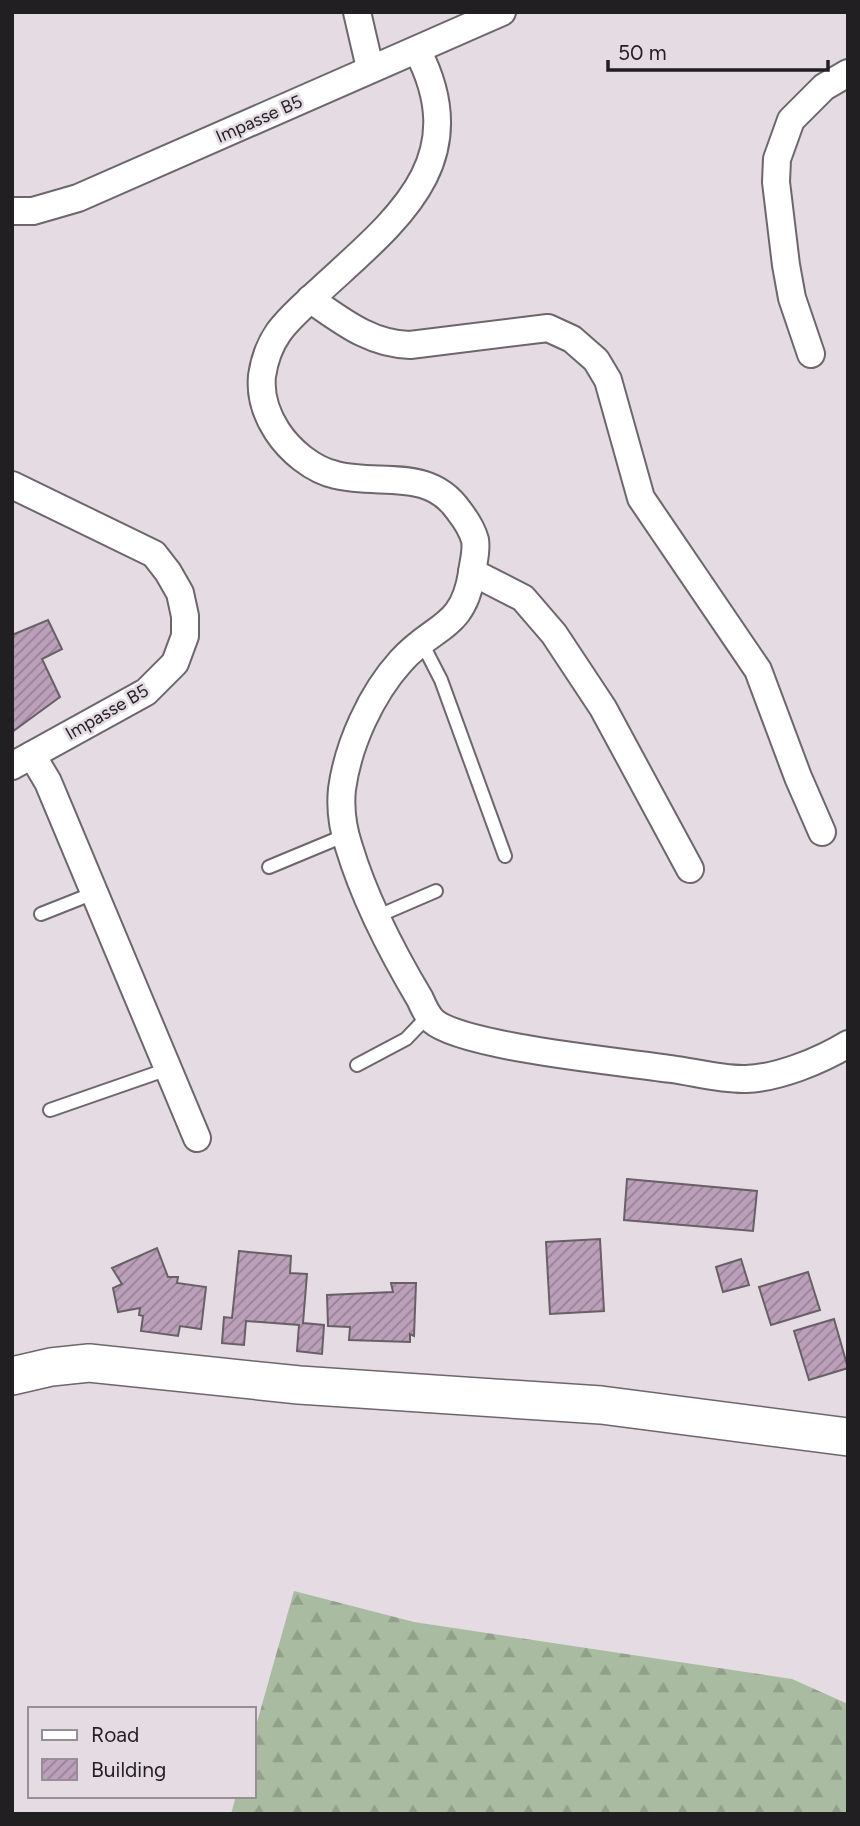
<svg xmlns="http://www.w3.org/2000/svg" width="860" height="1826" font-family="Figtree,sans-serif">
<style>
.forest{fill:url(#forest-firs)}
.building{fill:url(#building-hatch);stroke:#686067;stroke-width:2}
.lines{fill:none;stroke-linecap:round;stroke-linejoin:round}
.lane-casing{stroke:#6e666d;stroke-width:16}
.street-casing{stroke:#6e666d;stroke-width:30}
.secondary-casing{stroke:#6e666d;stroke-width:40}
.lane{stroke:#fff;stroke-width:12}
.street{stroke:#fff;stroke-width:26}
.secondary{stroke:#fff;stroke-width:37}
.labels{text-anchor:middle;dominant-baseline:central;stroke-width:5;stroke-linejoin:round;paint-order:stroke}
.street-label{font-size:18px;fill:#221f22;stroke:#e4dbe3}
</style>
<defs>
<pattern id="forest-firs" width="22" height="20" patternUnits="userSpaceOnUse" patternTransform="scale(1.75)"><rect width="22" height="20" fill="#a9bba0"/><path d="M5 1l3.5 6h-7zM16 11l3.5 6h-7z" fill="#91a08a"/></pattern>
<pattern id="building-hatch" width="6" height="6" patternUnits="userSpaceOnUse" patternTransform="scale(1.75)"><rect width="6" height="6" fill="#bc9fb9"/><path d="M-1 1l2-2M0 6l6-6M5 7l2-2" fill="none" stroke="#988196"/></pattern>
</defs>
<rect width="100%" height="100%" fill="#e4dbe3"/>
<polygon class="forest" points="294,1591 414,1622 792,1679 848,1704 848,1814 231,1814 236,1796 254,1796 254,1733"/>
<g class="building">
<polygon points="48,620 62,649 42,659 60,697 12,732 12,635"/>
<polygon points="627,1179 757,1191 753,1231 624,1220"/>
<polygon points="600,1239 604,1311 550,1314 546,1242"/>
<polygon points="157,1248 168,1277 178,1277 177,1283 206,1287 201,1329 180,1326 178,1336 141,1331 143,1316 139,1315 140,1308 118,1312 113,1288 122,1284 112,1268"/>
<polygon points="239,1251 291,1256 290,1273 307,1274 303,1323 324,1325 322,1354 297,1351 299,1325 246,1321 244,1345 222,1343 224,1317 232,1318"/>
<polygon points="741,1259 749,1285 723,1292 716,1267"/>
<polygon points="808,1272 820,1310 771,1325 759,1287"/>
<polygon points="391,1283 416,1283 414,1336 410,1334 410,1342 349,1340 350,1327 328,1326 327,1295 393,1292"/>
<polygon points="834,1319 848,1368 809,1380 794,1331"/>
</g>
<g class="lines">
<defs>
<g id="lane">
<polyline points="422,643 441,680 505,856"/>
<polyline points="269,867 346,835"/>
<polyline points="41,914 94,893"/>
<polyline points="378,916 436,891"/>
<polyline points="357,1065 406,1039 429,1015"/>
<polyline points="50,1110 168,1069"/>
</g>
<g id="street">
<polyline points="357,12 370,68"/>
<path d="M 417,50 C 477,164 392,223 316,294 C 288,320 268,335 262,376 C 260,396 266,414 277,431 C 290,451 313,470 336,475 C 380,486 429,467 459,511 C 466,520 472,529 475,540 C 477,551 473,563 472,573 C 463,630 434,624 401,661 C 371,694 348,745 342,789 C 340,808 343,829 349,847 C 365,900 392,952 420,999 C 423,1006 428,1016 433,1021 C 463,1047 624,1062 671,1069 C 694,1072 722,1080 746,1079 C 778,1078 820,1061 848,1044"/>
<polyline points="12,211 33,211 78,198 502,12"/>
<path d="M 310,299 C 342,321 370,344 410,345 L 548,328 L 572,339 L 596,360 L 608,380 L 641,498 L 758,670 L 798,777 L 822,832"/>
<polyline points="811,354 792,298 786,265 776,182 777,159 791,120 824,87 848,73"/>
<polyline points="12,485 154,554 168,572 180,593 185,616 185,636 175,663 146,692 12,766"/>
<polyline points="472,572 523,598 554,634 603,708 690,869"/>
<polyline points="32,755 48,782 197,1138"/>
</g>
<polyline id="secondary" points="12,1376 51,1367 89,1363 299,1385 601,1405 848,1437"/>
</defs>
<use href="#lane" class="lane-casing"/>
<use href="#street" class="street-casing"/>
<use href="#secondary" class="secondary-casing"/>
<use href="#lane" class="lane"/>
<use href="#street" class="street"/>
<use href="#secondary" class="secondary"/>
</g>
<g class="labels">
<g class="street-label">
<text transform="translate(259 119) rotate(-24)">Impasse B5</text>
<text transform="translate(107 712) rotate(-30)">Impasse B5</text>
</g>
</g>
<rect width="860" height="1826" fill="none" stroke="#221f22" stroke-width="28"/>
<rect x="28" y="1707" width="228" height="91" fill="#e4dbe3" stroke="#969096" stroke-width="2"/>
<rect x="42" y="1730" width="35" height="10" fill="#ffffff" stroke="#969096" stroke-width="2"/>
<text x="91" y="1742" font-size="21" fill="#221f22">Road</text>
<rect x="42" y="1759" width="35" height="21" fill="url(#building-hatch)" stroke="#969096" stroke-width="2"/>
<text x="91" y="1777" font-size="21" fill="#221f22">Building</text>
<path d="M608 60v10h220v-10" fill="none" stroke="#221f22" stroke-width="3.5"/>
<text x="618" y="60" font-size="21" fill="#221f22" stroke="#e4dbe3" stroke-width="5" paint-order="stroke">50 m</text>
</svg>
